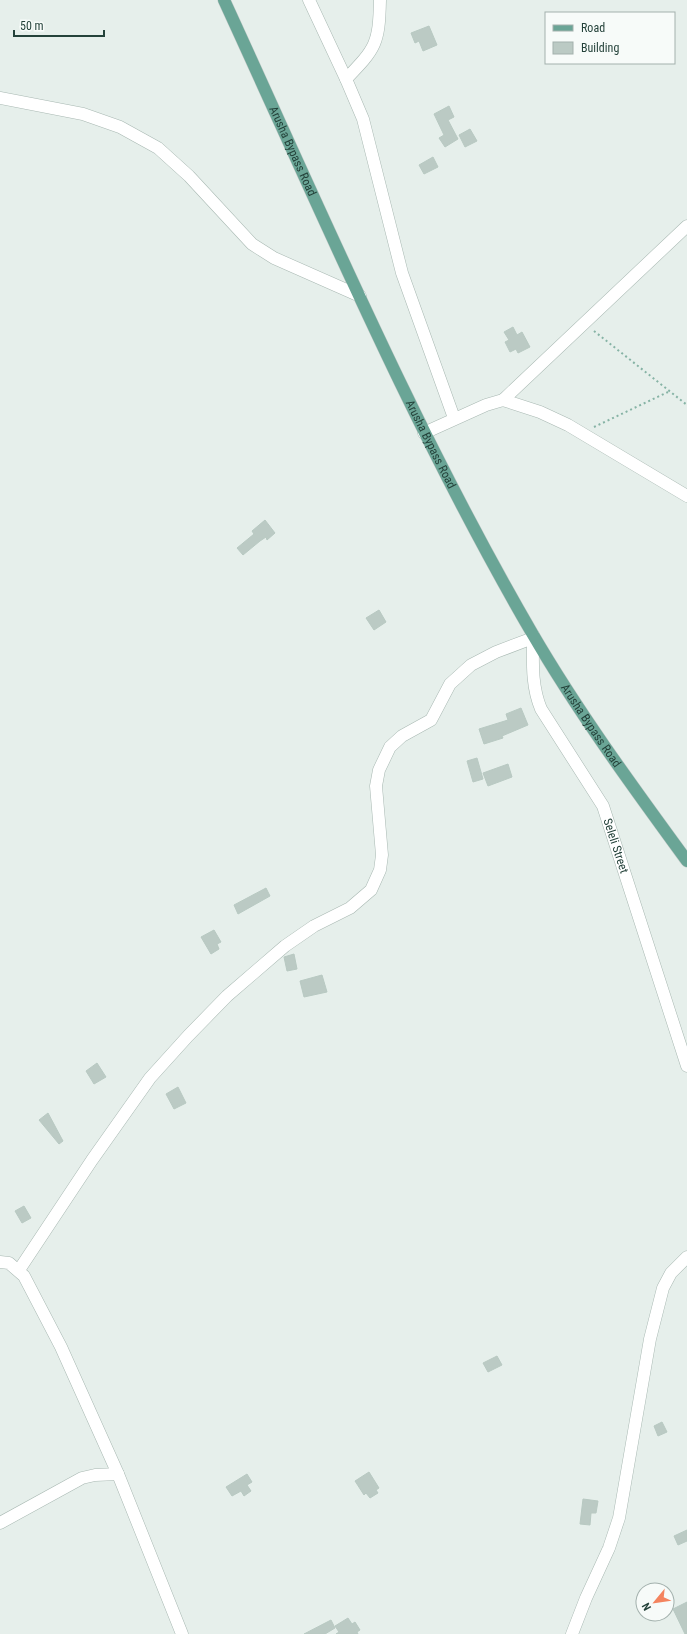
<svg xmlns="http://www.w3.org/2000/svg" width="687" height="1634" font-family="'Roboto Condensed',sans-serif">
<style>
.building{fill:#bbcac4;stroke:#b8c9c2}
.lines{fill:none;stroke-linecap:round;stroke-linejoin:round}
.street-casing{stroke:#a8b8b2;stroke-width:13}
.primary-casing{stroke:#c2cac8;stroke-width:13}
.path{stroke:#86b3a5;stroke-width:2;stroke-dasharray:2 3;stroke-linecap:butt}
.street{stroke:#fff;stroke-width:12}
.primary{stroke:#6aa596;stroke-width:12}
.labels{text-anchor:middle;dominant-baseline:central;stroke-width:4;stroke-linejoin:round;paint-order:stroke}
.street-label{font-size:12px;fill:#24423a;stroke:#f7fbf9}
</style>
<rect width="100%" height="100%" fill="#e6efeb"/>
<g class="building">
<polygon points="429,26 437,45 423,51 419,41 415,43 411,33"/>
<polygon points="449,106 454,117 448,120 458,139 445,147 439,138 444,135 434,114"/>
<polygon points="470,129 477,141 465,147 459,135"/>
<polygon points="433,157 438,167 424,174 419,165"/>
<polygon points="513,327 517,335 522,332 530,347 518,353 516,349 510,352 505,342 509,340 504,332"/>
<polygon points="265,520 275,533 267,540 266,537 260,541 243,555 237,548 254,534 252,531"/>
<polygon points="379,610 386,622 374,630 366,618"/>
<polygon points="521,708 528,725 502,736 503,738 484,744 479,729 508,720 506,714"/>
<polygon points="477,758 483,779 473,782 467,761"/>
<polygon points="508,764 512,777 488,786 483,773"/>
<polygon points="266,888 270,896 238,914 234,905"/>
<polygon points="214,930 221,942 217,944 219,949 211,954 201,937"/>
<polygon points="294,954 297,969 287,971 284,957"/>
<polygon points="322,975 327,992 304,997 300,981"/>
<polygon points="97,1063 106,1077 94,1084 86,1071"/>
<polygon points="178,1087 186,1103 174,1109 166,1094"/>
<polygon points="48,1113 63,1141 59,1144 39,1120"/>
<polygon points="24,1206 31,1218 22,1223 15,1211"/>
<polygon points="497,1356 502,1365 488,1372 483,1363"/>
<polygon points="662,1422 667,1432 658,1436 654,1426"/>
<polygon points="369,1472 379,1488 376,1490 378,1493 370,1498 366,1493 364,1495 355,1481"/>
<polygon points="247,1474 252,1482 247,1485 251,1491 244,1496 241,1491 232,1496 226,1487"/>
<polygon points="583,1499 598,1501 596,1513 591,1513 590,1525 580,1524"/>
<polygon points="687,1530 687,1541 678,1545 674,1536"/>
<polygon points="687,1602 687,1634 685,1634 673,1609"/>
<polygon points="348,1618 352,1624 355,1622 360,1630 357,1632 358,1634 336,1634 339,1632 335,1626"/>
<polygon points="331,1620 335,1628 325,1634 304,1634"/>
</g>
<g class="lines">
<defs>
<g id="street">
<polyline points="309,0 346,79 363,119 402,273 454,418"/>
<path d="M 346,79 C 376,48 379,44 380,0"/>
<polyline points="0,98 83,114 120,127 158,148 189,176 252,244 274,258 360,296"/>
<polyline points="503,400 687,226"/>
<polyline points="424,433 486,405 503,400 540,412 568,425 687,496"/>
<path id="s1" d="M 533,635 C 533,661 531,685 541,709 L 603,806 L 687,1066"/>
<polyline points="0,1262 9,1263 24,1276 61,1347 118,1474 182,1634"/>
<polyline points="19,1270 92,1160 150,1078 188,1036 227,996 285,946 314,926 350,908 371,890 380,870 382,855 376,786 379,770 390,747 402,736 431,720 450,684 471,665 496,652 533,638"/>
<polyline points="0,1523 82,1478 95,1475 118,1474"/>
<polyline points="572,1634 586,1598 609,1548 619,1518 650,1339 663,1288 671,1273 687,1257"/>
</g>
<g id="primary">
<path id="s2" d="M 224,0 C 322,213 414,430 532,633 C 578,712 633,787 687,861"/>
</g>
</defs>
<use href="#street" class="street-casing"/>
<use href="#primary" class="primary-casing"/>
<g class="path">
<polyline points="594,331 687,405"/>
<polyline points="594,427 668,392"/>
</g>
<use href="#street" class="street"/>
<use href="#primary" class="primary"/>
</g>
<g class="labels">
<g class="street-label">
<text stroke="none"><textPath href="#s2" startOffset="166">Arusha Bypass Road</textPath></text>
<text stroke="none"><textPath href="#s2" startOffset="490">Arusha Bypass Road</textPath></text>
<text stroke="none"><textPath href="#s2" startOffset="814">Arusha Bypass Road</textPath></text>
<text stroke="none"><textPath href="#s1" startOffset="232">Seleli Street</textPath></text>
</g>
</g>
<rect x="545" y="12" width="130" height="52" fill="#f7fbf9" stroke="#a3b1ad"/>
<rect x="553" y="25" width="20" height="6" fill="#6aa596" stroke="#a3b1ad"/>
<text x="581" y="32" font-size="12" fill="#24423a">Road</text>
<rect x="553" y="42" width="20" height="12" fill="#bbcac4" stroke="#a3b1ad"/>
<text x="581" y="52" font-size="12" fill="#24423a">Building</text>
<g transform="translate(655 1602) rotate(241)"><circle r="19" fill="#f7fbf9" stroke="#a3b1ad"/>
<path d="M0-3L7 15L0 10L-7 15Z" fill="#f4845f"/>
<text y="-6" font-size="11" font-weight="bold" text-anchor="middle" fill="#24423a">N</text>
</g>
<path d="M14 30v6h90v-6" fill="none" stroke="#24423a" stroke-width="2"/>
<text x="20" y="30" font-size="12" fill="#24423a" stroke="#f7fbf9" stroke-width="3" paint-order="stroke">50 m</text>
</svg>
